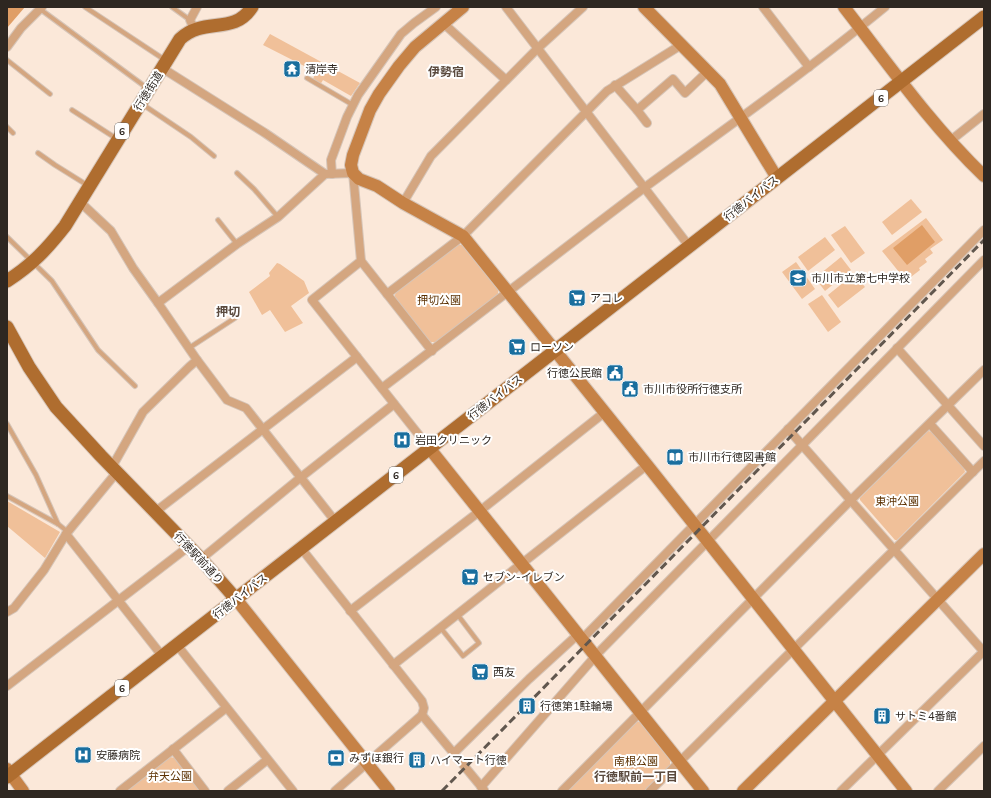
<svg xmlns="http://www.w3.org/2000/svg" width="991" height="798" font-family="Mulish,'Noto Sans JP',sans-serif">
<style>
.green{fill:#f0c099}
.water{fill:#e09e66}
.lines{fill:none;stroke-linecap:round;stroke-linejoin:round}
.lane-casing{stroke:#d6c5b8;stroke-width:6}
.street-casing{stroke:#d6c5b8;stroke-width:10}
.secondary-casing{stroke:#d6c5b8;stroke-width:14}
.primary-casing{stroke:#d6c5b8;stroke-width:15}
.lane{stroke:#d4a680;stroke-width:4}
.street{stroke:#d4a680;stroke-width:8}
.secondary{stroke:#c68246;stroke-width:12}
.primary{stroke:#af6d2f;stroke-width:13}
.rail{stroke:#61574e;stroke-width:3;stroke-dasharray:8 4;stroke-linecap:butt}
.labels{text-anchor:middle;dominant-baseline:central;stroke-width:4;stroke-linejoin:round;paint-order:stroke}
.shield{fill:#fff;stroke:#6d6864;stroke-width:1}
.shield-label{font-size:10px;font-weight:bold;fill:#2e2721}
.poi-label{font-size:11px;fill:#2e2721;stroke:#fff;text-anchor:start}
.street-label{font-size:11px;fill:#2e2721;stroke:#fff}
.park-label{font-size:11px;fill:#5c3203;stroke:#fff}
.neighbourhood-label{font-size:12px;font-weight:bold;fill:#5a4a3e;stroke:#fff}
</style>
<rect width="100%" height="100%" fill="#fbe8d9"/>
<g class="green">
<polygon points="270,34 360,83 351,96 323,80 320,85 313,79 316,72 263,45"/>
<polygon points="911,199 922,212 892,235 882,222"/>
<polygon points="926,218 943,240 930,249 933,253 925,259 927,262 919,268 920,270 903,283 896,275 899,272 882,251"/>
<polygon points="845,226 865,253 851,263 831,235"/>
<polygon points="825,237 835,250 808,271 798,257"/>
<polygon points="458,245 463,245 498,289 498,294 436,342 430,342 394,298 396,292"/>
<polygon points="841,257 851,270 825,291 815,278"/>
<polygon points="796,262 815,289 802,299 782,272"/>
<polygon points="277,263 280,264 304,281 309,293 291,306 303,323 285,332 270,310 262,315 249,292 270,276 269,273"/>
<polygon points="854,274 865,287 838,308 828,295"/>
<polygon points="822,295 841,322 828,332 808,304"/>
<polygon points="928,431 933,432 964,468 965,472 897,540 895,540 860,500 860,498"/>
<polygon points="7,501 60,532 45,558 7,526"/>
<polygon points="637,722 641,722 670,760 670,765 644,791 570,791 570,788"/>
<polygon points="170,757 175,758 200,791 126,791"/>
</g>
<g class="water">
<polygon points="7,7 25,7 7,28"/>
<polygon points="922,225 935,242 907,265 893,248"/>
</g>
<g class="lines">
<defs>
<g id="lane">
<polyline points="85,7 165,60"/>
<polyline points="172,7 190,20"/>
<polyline points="40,9 147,88"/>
<polyline points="7,60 50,94"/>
<polyline points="307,78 353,105"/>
<polyline points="142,104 191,137 214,156"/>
<polyline points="72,110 117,139"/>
<polyline points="7,127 13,133"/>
<polyline points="38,153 55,165 87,185"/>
<polyline points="237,173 254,189 278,217"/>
<polyline points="218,220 237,244"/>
<polyline points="7,237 52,281 98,350 135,386"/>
<polyline points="189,348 235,318"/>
<polyline points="7,424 36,475 58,524"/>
<polyline points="7,496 58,524 68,532"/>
<polyline points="440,627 463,656 479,643 457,614"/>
</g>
<g id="street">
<polyline points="506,7 689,246"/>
<polyline points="763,7 809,67"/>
<polyline points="443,23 506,80"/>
<polyline points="194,29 190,20 197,7"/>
<polyline points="7,47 21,28 42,7"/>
<polyline points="162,68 265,133 325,174 353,173 361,261 312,300 430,449"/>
<polyline points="615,85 637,110 673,79 685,93 708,71"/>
<polyline points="637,110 647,123"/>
<polyline points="950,141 984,114"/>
<polyline points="332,174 331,160 347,117 358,95 401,34 414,23 436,7"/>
<polyline points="80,202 111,231 133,268 158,303"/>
<polyline points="403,203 431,156 538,48 583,7"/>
<polyline points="361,261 432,351"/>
<polyline points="387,294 463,236 607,91 681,45"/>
<polyline points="897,348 984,446"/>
<polyline points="197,360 227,400 246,408 335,521"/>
<path d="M 382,388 C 470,322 556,254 644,188 C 725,129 807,71 885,7"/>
<polyline points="930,424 973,472"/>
<polyline points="788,429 984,652"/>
<polyline points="112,467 143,412 189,367 197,360 158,303 237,244 278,217 325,174"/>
<polyline points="155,512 357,357"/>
<polyline points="66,534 163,657"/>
<polyline points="301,548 422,701 424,708 422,715"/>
<polyline points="201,559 300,478 394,404"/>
<polyline points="350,611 476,514 605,412"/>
<polyline points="7,612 14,608 44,570 66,534 117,472"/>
<polyline points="177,645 293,791"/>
<polyline points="393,665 647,465"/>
<polyline points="7,686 188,547"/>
<polyline points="173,749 205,791"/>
<polyline points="454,753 529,679 574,638 585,636 984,230"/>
<polyline points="481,787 599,652 984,260"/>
<polyline points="120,791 226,708"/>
<polyline points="228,791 267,760"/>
<polyline points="335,791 422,715 484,790"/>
<polyline points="562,791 851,500 984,370"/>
<polyline points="650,791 984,461"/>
<polyline points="841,791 984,651"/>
<polyline points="938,791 984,746"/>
</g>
<g id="secondary">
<polyline points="463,7 415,47 399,66 379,94 370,110 353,155 351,165 353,173 359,179 377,186 403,203 463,236 647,465 906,791"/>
<polyline points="644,7 720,84 777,178"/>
<path d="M 844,7 C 889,65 931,125 984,176"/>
<polyline points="430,449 703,791"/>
<polyline points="236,599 389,791"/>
<polyline points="7,769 23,791"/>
<polyline points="743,791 984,554"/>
</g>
<g id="primary">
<path d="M 7,281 C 32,265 47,249 65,226 L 180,39 C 205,16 233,36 252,7"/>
<polyline points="7,327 29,367 56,407 101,456 201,559 236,599"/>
<polyline points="7,777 984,17"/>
</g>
</defs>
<use href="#lane" class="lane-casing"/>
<use href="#street" class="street-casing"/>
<use href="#secondary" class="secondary-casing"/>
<use href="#primary" class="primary-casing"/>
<use href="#lane" class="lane"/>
<use href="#street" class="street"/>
<use href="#secondary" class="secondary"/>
<use href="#primary" class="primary"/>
<polyline class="rail" points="442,791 984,240"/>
</g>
<defs>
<symbol id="temple-square" viewBox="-11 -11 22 22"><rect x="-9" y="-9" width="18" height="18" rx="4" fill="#196e9e" stroke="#fff"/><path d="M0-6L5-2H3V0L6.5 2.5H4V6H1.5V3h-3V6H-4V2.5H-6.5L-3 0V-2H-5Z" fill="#fff"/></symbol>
<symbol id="school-square" viewBox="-11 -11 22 22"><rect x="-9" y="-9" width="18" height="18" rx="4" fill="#196e9e" stroke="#fff"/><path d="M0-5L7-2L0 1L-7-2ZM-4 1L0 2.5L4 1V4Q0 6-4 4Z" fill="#fff"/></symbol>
<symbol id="supermarket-square" viewBox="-11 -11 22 22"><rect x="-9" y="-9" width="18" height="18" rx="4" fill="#196e9e" stroke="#fff"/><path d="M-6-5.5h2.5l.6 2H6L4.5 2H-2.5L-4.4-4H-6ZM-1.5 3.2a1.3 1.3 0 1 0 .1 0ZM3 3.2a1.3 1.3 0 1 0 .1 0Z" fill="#fff"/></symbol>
<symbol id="civic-square" viewBox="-11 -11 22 22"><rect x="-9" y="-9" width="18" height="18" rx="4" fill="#196e9e" stroke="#fff"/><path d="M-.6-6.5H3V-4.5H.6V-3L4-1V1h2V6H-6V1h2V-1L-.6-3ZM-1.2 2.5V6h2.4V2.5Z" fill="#fff"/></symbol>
<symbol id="hospital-square" viewBox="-11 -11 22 22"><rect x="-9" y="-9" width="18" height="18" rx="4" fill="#196e9e" stroke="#fff"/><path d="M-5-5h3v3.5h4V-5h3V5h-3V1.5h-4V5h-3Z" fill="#fff"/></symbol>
<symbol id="library-square" viewBox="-11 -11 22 22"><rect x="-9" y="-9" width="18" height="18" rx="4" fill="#196e9e" stroke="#fff"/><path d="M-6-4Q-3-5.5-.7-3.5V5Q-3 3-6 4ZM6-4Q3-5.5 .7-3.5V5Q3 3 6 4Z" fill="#fff"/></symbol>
<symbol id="building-square" viewBox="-11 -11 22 22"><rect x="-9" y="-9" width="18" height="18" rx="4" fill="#196e9e" stroke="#fff"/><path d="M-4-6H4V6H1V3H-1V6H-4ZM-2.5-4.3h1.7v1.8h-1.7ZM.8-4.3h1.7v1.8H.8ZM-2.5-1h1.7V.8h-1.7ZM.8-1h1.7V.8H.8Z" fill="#fff"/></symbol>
<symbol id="bank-square" viewBox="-11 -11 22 22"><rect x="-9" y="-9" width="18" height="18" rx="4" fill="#196e9e" stroke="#fff"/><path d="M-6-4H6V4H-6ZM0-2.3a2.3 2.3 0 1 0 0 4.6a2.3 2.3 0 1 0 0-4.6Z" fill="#fff"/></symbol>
</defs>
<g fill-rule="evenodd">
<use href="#temple-square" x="282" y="59" width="20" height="20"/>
<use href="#school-square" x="788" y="268" width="20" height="20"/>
<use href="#supermarket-square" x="567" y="288" width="20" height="20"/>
<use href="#supermarket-square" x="507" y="337" width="20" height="20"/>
<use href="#civic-square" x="605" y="363" width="20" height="20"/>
<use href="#civic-square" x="620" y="379" width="20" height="20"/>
<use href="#hospital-square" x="392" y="430" width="20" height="20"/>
<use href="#library-square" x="665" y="447" width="20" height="20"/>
<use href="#supermarket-square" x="460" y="567" width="20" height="20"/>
<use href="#supermarket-square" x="470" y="662" width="20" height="20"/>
<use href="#building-square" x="517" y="696" width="20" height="20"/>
<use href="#building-square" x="872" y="706" width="20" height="20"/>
<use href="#hospital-square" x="73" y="745" width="20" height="20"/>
<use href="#bank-square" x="326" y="748" width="20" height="20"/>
<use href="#building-square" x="407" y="750" width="20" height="20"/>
</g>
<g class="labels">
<g class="shield">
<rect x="874" y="90" width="14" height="16" rx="3"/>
<rect x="115" y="123" width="14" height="16" rx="3"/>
<rect x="389" y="467" width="14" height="16" rx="3"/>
<rect x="115" y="680" width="14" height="16" rx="3"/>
</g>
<g class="shield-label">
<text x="881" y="98">6</text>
<text x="122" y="131">6</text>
<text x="396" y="475">6</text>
<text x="122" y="688">6</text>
</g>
<g class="poi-label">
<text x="305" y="69">清岸寺</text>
<text x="811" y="278">市川市立第七中学校</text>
<text x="590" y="298">アコレ</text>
<text x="530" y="347">ローソン</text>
<text x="602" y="373" text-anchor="end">行徳公民館</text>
<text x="643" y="389">市川市役所行徳支所</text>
<text x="415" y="440">岩田クリニック</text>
<text x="688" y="457">市川市行徳図書館</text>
<text x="483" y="577">セブン-イレブン</text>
<text x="493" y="672">西友</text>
<text x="540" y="706">行徳第1駐輪場</text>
<text x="895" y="716">サトミ4番館</text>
<text x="96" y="755">安藤病院</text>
<text x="349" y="758">みずほ銀行</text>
<text x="430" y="760">ハイマート行徳</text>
</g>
<g class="street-label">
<text transform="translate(148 91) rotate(-58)">行徳街道</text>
<text transform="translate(751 198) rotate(-38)">行徳バイパス</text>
<text transform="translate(495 397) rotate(-38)">行徳バイパス</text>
<text transform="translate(199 558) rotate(47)">行徳駅前通り</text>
<text transform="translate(240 596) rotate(-38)">行徳バイパス</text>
</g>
<g class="park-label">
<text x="439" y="300">押切公園</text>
<text x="897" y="501">東沖公園</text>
<text x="636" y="761">南根公園</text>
<text x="170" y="776">弁天公園</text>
</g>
<g class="neighbourhood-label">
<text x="446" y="71">伊勢宿</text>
<text x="228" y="311">押切</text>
<text x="636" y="776">行徳駅前一丁目</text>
</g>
</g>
<rect width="991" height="798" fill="none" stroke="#2e2721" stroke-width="16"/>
</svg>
